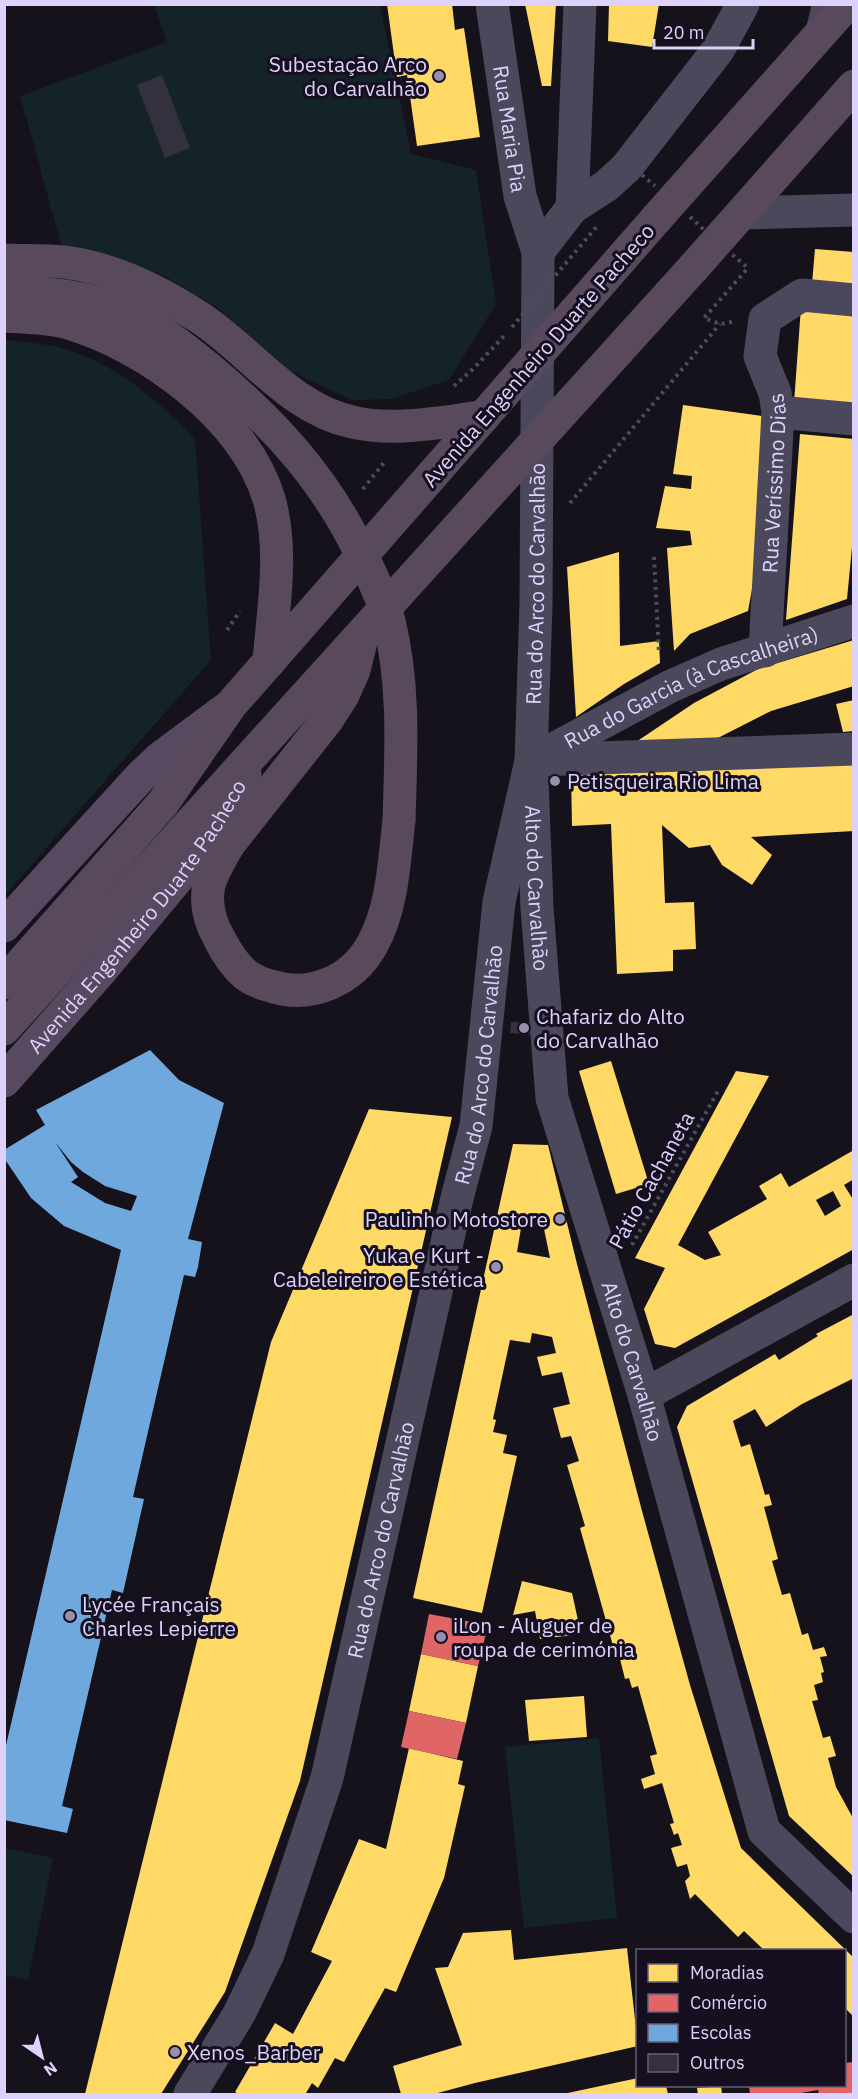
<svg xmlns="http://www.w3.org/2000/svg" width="858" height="2099" font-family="'IBM Plex Sans',sans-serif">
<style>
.green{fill:#132327}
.homes{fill:#ffd966;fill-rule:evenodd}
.shops{fill:#e06666}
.schools{fill:#6fa8dc;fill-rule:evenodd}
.building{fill:#35303e}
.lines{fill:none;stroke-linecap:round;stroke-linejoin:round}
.path{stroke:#484f5d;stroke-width:4;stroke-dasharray:3 4.5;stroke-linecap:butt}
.service{stroke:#4c485c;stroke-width:16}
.minor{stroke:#4c485c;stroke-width:33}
.tertiary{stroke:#4c485c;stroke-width:33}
.primary{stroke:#564960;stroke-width:33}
.trunk{stroke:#59495d;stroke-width:33}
.path-bridge{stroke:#484f5d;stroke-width:4;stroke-dasharray:3 4.5;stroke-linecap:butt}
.trunk-bridge{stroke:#59495d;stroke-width:33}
.poi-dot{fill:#978fad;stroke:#150f1f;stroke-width:2}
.labels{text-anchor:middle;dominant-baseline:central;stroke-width:6;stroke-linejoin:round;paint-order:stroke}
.poi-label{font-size:21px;fill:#ddd2fb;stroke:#150f1f;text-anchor:start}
.street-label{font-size:21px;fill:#ddd2fb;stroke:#150f1f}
</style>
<rect width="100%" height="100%" fill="#16121c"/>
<g class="green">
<polygon points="154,5 380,5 411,154 476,170 496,304 449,380 391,399 352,400 290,371 218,308 163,275 109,256 62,247 20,96 167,42"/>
<path d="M 5,340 C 27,342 51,344 72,351 C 120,368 161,403 195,439 L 211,660 L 5,895 Z"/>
<polygon points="599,1738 617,1918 524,1928 505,1747"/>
<polygon points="4,1848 53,1858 28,1980 5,1975"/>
</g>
<g class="homes">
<polygon points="387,4 452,4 455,30 464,28 480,137 417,146 407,75 397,77"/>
<polygon points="525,4 556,4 551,86 542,86"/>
<polygon points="609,4 659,4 652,47 608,41"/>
<polygon points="815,249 854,252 854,288 812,284"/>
<polygon points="801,307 854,312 854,407 794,403"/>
<polygon points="683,405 770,417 755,573 748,611 690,634 674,651 667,548 692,545 690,531 656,528 665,486 691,489 692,476 673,474"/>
<polygon points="800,434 854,439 854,526 847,599 786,620"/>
<polygon points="619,552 620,646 659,641 660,663 624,684 576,717 567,567"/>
<polygon points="854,640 854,686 771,711 710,742 633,744 694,703 758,669"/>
<polygon points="854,700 854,731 843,732 836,704"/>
<polygon points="854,762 854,831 751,837 772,855 752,885 722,865 710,845 689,848 662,825 665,903 694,902 696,949 673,950 673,971 617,974 611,824 572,826 571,773"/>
<polygon points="611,1061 649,1184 616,1194 579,1071"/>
<path d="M 736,1071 L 769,1076 L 678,1245 L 705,1260 L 721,1255 L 708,1232 L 767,1199 L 759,1186 L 781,1173 L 789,1187 L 854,1150 L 854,1179 L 844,1185 L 854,1201 L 854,1249 L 675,1348 L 655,1344 L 644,1309 L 665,1268 L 635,1258 ZM 833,1191 L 841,1206 L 825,1216 L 816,1200 Z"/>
<polygon points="369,1109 452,1117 300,1781 225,1992 161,2094 85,2094 271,1342"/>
<path d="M 513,1144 L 548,1145 L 577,1264 L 642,1511 L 690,1685 L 741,1848 L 854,1958 L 854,2017 L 844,2007 L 844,1950 L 764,1950 L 744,1931 L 738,1937 L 695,1894 L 690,1899 L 685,1881 L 690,1876 L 687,1864 L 677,1867 L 671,1848 L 682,1845 L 678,1833 L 674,1835 L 670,1824 L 674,1823 L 662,1783 L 644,1789 L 641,1779 L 655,1774 L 650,1756 L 657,1754 L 638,1686 L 632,1688 L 629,1678 L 625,1679 L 618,1651 L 615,1653 L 580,1528 L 585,1526 L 567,1465 L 579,1461 L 571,1436 L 561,1438 L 553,1408 L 570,1404 L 562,1372 L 542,1376 L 537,1357 L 556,1353 L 552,1337 L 532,1333 L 530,1343 L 510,1340 L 493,1419 L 496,1420 L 493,1432 L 507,1435 L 503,1453 L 517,1456 L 482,1613 L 413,1598 ZM 543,1224 L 550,1258 L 517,1252 L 521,1228 Z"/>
<polygon points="854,1314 854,1378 802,1404 766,1427 755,1409 733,1421 741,1447 750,1444 765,1495 769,1494 772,1505 764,1507 778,1559 772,1561 782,1595 790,1593 802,1635 808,1633 813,1650 824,1647 827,1656 820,1657 824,1672 821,1673 823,1682 814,1685 818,1700 812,1701 823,1738 830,1736 836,1756 828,1758 836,1787 854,1820 854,1877 789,1816 677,1427 687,1406 775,1354 779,1360 818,1336 816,1334"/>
<polygon points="522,1581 572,1593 581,1634 540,1639 535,1611 513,1615"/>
<polygon points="421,1654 478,1666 466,1723 409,1711"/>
<polygon points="584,1696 587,1737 529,1741 525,1700"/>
<polygon points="409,1748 463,1761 458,1784 465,1786 444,1878 396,1992 385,1988 344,2062 335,2058 318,2088 312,2083 306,2093 308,2094 239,2094 235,2092 275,2023 293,2034 332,1961 311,1952 359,1839 386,1849"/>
<polygon points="511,1930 514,1960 627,1948 638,2046 475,2083 434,2094 401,2094 393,2066 462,2045 435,1968 448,1967 463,1933"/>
<polygon points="638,2078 638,2086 666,2086 668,2094 563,2094"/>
<polygon points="721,2086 722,2094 698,2094 697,2088"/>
</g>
<g class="shops">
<polygon points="429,1614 488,1625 478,1666 421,1654"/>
<polygon points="409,1711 466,1723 457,1759 401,1747"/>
<polygon points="854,2062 854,2094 819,2094 818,2090 801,2093 801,2094 750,2094 749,2086 844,2086 844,2063"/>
</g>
<path class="schools" d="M 150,1050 L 179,1080 L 224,1103 L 188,1239 L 202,1242 L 198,1267 L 195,1277 L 184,1275 L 133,1497 L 144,1499 L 123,1593 L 112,1590 L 62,1806 L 73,1809 L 67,1833 L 4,1820 L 4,1754 L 121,1250 L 64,1226 L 31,1198 L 4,1158 L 4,1150 L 45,1125 L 36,1110 ZM 55,1142 L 71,1162 L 83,1172 L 105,1186 L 137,1196 L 131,1211 L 105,1203 L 71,1182 L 78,1177 Z"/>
<g class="building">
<polygon points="162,75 190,148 165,158 137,85"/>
<polygon points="511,1022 538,1023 537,1035 510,1033"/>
</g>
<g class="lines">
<g class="path">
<polyline points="732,322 720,324 704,318 748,268"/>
<polyline points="454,386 474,368 504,336"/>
<polyline points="363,489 386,460"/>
<polyline points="570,503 720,324"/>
<polyline points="654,557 659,654"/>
<polyline points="227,630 240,611"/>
<polyline points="632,1245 718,1091"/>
</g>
<polyline class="service" points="813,33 820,4"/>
<g class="minor">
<path id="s1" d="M 492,4 L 520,196 L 538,252"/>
<polyline points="572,208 606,186 626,168 718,50 743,4"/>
<polyline points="742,213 854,210"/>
<polyline points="538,252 572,208 580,4"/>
<polyline points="778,412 854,419"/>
<path id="s2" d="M 765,651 L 778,412 L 775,393 L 760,356 L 765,319 L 802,295 L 854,300"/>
<polyline points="539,760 854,749"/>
<path id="s3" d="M 531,761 L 671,686 L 721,664 L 854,621"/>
<path id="s4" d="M 532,780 L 537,908 L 552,1098 L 644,1395 L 764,1831 L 854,1917"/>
<polyline points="644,1395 854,1280"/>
</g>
<path class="tertiary" id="s5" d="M 190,2094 L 239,2014 L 268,1954 L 327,1778 L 457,1198 L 476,1126 L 499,902 L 531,761 L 536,604 L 538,252"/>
<g class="primary">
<polyline points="4,926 141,776 160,758 226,709"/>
<path id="s6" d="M 4,1081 L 104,967 L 177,879 L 214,826 L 245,773"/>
</g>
<g class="trunk">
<polyline points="656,219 847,4"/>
<path d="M 4,260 C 24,261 44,260 64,262 C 114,268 161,292 202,319 C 252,353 290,408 352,422 C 395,432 440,422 483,417"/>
<polyline points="694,267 854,86"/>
<path d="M 4,316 C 25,317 48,317 68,323 C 147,346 244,417 269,499 C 284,551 273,609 269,662"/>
<path d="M 363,633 L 354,670 L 343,695 L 327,720 L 229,844 C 222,857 213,870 209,885 C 205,903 210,922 219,938 C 226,952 234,965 246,975 C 253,980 262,984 271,986 C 310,999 352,981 372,945 C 393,907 394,862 399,820"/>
<polyline points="4,983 163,803 230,706 483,417"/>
<polyline points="4,1029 415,575"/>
</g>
<g class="path-bridge">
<polyline points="642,175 655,186"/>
<polyline points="690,217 713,238"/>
<polyline points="721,245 748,268"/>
<polyline points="512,327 598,225"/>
</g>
<g class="trunk-bridge">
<path d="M 4,290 C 46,293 86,296 124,312 C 154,324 182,347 207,367 C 274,423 326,479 363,558 C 373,578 383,600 389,621 C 405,687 401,753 399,820"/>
<polyline points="483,417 656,219"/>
<polyline points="415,575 694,267"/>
</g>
</g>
<g class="poi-dot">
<circle cx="439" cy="76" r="6"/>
<circle cx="555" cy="781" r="6"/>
<circle cx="524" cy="1028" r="6"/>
<circle cx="560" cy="1219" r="6"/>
<circle cx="496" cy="1267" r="6"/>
<circle cx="70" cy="1616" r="6"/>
<circle cx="441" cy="1637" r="6"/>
<circle cx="175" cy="2052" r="6"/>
</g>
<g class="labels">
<g class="poi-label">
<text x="427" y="64" text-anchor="end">Subestação Arco<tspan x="427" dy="24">do Carvalhão</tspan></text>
<text x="567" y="781">Petisqueira Rio Lima</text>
<text x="536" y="1016">Chafariz do Alto<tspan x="536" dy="24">do Carvalhão</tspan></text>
<text x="548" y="1219" text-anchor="end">Paulinho Motostore</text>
<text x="484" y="1255" text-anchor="end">Yuka e Kurt -<tspan x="484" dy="24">Cabeleireiro e Estética</tspan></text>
<text x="82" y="1604">Lycée Français<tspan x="82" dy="24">Charles Lepierre</tspan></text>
<text x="453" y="1625">iLon - Aluguer de<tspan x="453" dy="24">roupa de cerimónia</tspan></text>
<text x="187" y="2052">Xenos_Barber</text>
</g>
<g class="street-label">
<text stroke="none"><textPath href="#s1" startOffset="126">Rua Maria Pia</textPath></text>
<text transform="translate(538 355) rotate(-49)">Avenida Engenheiro Duarte Pacheco</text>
<text stroke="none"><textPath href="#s2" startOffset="168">Rua Veríssimo Dias</textPath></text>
<text stroke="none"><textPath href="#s5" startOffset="1562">Rua do Arco do Carvalhão</textPath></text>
<text stroke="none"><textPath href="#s3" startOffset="177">Rua do Garcia (à Cascalheira)</textPath></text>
<text stroke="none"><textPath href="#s4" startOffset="108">Alto do Carvalhão</textPath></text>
<text stroke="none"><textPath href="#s6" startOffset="212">Avenida Engenheiro Duarte Pacheco</textPath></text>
<text stroke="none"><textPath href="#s5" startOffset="1076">Rua do Arco do Carvalhão</textPath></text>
<text transform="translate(651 1180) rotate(-61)">Pátio Cachaneta</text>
<text stroke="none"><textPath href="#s4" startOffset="594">Alto do Carvalhão</textPath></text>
<text stroke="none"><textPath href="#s5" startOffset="590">Rua do Arco do Carvalhão</textPath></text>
</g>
</g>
<rect width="858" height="2099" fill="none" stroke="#ddd2fb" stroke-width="12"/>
<rect x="636" y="1949" width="210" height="138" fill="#150f1f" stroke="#655d77" stroke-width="1.5"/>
<rect x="648" y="1964" width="30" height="18" fill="#ffd966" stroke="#655d77" stroke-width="1.5"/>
<text x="690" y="1979" font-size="18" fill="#ddd2fb">Moradias</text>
<rect x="648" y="1994" width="30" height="18" fill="#e06666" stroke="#655d77" stroke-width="1.5"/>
<text x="690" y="2009" font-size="18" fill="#ddd2fb">Comércio</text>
<rect x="648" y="2024" width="30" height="18" fill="#6fa8dc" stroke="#655d77" stroke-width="1.5"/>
<text x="690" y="2039" font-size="18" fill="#ddd2fb">Escolas</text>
<rect x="648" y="2054" width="30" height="18" fill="#35303e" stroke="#655d77" stroke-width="1.5"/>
<text x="690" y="2069" font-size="18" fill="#ddd2fb">Outros</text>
<g transform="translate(42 2057) rotate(145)" stroke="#150f1f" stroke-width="4.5" paint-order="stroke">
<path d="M0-4.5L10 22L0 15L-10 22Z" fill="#ddd2fb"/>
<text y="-9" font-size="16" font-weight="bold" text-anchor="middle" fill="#ddd2fb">N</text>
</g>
<path d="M654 39v9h99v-9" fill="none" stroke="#ddd2fb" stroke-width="3"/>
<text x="663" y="39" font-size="18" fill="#ddd2fb" stroke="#150f1f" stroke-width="4.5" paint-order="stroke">20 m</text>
</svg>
